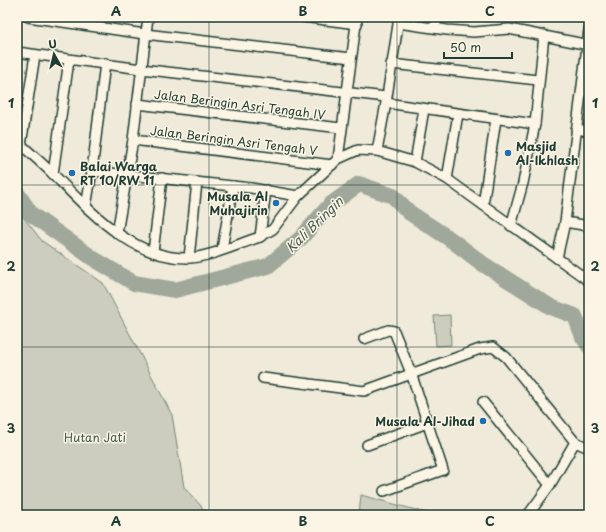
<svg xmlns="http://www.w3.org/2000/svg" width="606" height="532" font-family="'Playpen Sans',sans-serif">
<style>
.green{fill:#cccdbf;stroke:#76857a}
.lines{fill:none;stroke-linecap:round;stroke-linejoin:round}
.river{stroke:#9fa89a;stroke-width:16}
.street-casing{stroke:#1f3d34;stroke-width:12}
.street{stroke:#fcf5e5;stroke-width:9}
.grid{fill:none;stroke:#1f3d34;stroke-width:1;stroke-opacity:0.55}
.poi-dot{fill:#1f6fb2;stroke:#fcf5e5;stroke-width:1.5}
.labels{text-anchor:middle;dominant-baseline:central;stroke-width:3;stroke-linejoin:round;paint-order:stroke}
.street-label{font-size:12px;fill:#1f3d34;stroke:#fcf5e5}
.poi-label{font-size:12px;font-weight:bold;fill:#1f3d34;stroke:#fcf5e5;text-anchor:start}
.park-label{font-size:12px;fill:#425a50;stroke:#fcf5e5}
.water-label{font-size:13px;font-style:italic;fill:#455d53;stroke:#fcf5e5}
.neatline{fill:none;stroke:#1f3d34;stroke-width:1.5}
.grid-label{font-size:13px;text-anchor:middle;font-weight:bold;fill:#1f3d34}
</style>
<rect width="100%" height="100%" fill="#efeada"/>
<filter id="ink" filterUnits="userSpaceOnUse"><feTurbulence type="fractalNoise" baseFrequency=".025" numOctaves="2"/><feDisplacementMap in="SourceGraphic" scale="8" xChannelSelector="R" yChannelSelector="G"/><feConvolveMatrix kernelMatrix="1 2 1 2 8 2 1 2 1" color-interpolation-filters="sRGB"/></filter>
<g filter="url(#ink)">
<g class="green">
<polygon points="17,209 42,241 103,283 172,415 184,487 209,515 17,515"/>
<polygon points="450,315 451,345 436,346 434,316"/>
<polygon points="361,495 434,515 359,515"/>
</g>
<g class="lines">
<polyline class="river" points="17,193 31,214 94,259 134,283 175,290 268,266 301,238 330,205 359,184 393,196 410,213 450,239 483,264 551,307 575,316 583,337 589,346"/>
<defs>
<g id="street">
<polyline points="28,17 145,34 351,58"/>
<polyline points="303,17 357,24"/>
<polyline points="398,23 447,30 474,32 509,29 589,45"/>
<polyline points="435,28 437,17"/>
<polyline points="17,52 141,69 386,97"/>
<polyline points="391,64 538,80"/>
<polyline points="386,103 535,124"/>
<polyline points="137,104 341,128"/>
<polyline points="576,129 589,131"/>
<polyline points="133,140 332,165"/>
<path d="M 17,141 C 29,152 42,163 53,174 C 90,211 133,260 190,258 C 213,256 238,244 260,237 L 273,229 L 298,196 L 338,159 L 358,150 L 377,151 L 415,162 L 447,179 L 589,281"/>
<polyline points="21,145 35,55"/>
<polyline points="377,151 386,103 399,18"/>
<polyline points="338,159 357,17"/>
<polyline points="415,162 424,109"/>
<polyline points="92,171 251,188 298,196"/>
<polyline points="53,174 69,60"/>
<polyline points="447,179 458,114"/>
<polyline points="483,205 496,119"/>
<polyline points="86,207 92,171 105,63"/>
<polyline points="565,222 589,226"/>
<polyline points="511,226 523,183 535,124 544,35"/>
<polyline points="117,233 133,140 148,17"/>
<polyline points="260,237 266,190"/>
<polyline points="222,249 233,186"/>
<polyline points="153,252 162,178"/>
<polyline points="189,258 197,182"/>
<polyline points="557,258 565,222 589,30"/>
<polyline points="364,339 388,330 394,331 411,373 443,470 384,491"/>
<polyline points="263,378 364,391 480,349 493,347 506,357 575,442 589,448"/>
<polyline points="483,402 550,485"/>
<polyline points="367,445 427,423"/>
<polyline points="528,515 550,485 575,442"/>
</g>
</defs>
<use href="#street" class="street-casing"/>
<use href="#street" class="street"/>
</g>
</g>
<path class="grid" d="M 209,17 L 209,515M 397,17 L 397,515M 17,185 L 589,185M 17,347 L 589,347"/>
<g class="poi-dot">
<circle cx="508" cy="153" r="4"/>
<circle cx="72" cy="173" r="4"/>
<circle cx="276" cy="203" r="4"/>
<circle cx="483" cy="421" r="4"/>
</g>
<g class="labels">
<g class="street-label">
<text transform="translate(240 104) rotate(7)">Jalan Beringin Asri Tengah IV</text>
<text transform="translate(234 140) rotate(7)">Jalan Beringin Asri Tengah V</text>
</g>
<g class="poi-label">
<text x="516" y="146">Masjid<tspan x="516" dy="14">Al-Ikhlash</tspan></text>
<text x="80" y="166">Balai Warga<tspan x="80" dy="14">RT 10/RW 11</tspan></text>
<text x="268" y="196" text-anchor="end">Musala Al<tspan x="268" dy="14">Muhajirin</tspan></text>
<text x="475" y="421" text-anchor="end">Musala Al-Jihad</text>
</g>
<g class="park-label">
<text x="95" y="437">Hutan Jati</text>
</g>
<g class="water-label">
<text transform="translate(314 224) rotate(-44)">Kali Bringin</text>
</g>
</g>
<rect width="606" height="532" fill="none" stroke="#fcf5e5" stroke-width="44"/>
<g transform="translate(54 54) rotate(352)" stroke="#fcf5e5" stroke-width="3" paint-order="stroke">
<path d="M0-3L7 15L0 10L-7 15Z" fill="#1f3d34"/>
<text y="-6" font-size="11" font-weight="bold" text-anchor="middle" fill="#1f3d34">U</text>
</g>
<path d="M444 52v6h68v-6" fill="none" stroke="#1f3d34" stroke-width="2"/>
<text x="450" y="52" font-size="12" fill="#1f3d34" stroke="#fcf5e5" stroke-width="3" paint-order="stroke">50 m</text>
<rect x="22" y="22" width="562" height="488" class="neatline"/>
<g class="grid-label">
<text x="116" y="16">A</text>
<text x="303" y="16">B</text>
<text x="490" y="16">C</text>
<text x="11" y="108">1</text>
<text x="595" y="108">1</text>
<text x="11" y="271">2</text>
<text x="595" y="271">2</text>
<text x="11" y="433">3</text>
<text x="595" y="433">3</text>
<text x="116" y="526">A</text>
<text x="303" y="526">B</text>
<text x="490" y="526">C</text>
</g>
</svg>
